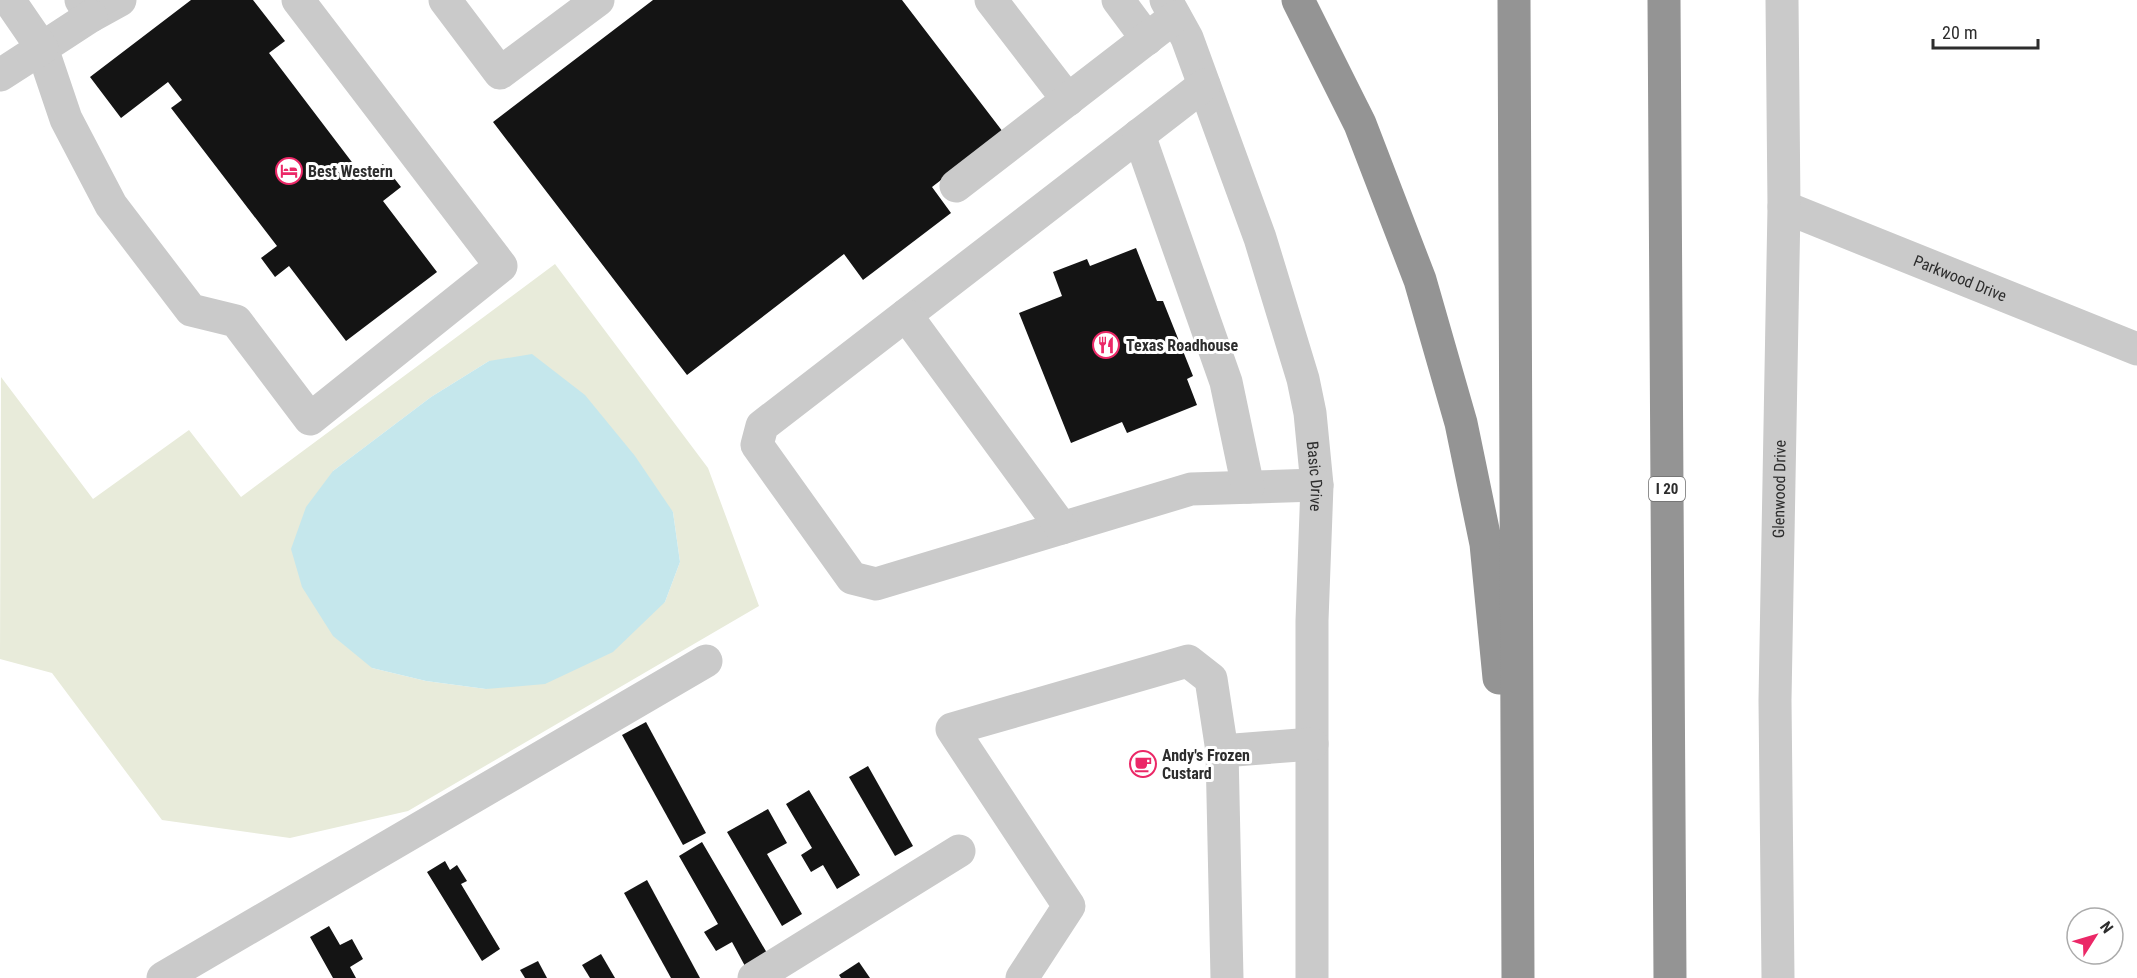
<svg xmlns="http://www.w3.org/2000/svg" width="2137" height="978" font-family="'Roboto Condensed',sans-serif">
<style>
.green{fill:#e8ebda;fill-rule:evenodd}
.water{fill:#c5e7ec}
.building{fill:#141414}
.lines{fill:none;stroke-linecap:round;stroke-linejoin:round}
.minor{stroke:#cacaca;stroke-width:33}
.highway{stroke:#949494;stroke-width:33}
.labels{text-anchor:middle;dominant-baseline:central;stroke-width:6;stroke-linejoin:round;paint-order:stroke}
.shield{fill:#fff;stroke:#6c6c6c;stroke-width:1.5}
.shield-label{font-size:15px;font-weight:bold;fill:#2d2d2d}
.poi-label{font-size:16px;font-weight:bold;fill:#2d2d2d;stroke:#fff;text-anchor:start}
.street-label{font-size:16px;fill:#2d2d2d;stroke:#fff}
</style>
<rect width="100%" height="100%" fill="#fff"/>
<path class="green" d="M 555,264 L 708,468 L 759,606 L 408,811 L 290,838 L 162,820 L 52,673 L 0,659 L 1,377 L 93,499 L 189,430 L 241,497 ZM 489,361 L 673,512 L 680,562 L 665,602 L 486,689 L 426,681 L 372,668 L 333,471 L 431,397 Z"/>
<polygon class="water" points="532,354 585,395 635,456 673,512 680,562 665,602 613,652 545,684 486,689 426,681 372,668 333,636 302,587 291,549 306,507 333,471 431,397 489,361"/>
<g class="building">
<polygon points="191,0 253,0 285,41 269,53 364,178 383,164 401,187 383,201 437,272 346,341 289,266 275,277 261,258 277,246 171,108 182,100 168,82 121,118 90,77"/>
<polygon points="653,0 902,0 1003,132 932,187 951,213 863,280 844,254 687,375 493,122"/>
<polygon points="1136,248 1157,301 1163,301 1193,376 1187,379 1197,405 1127,433 1122,422 1071,443 1019,313 1062,296 1053,272 1087,259 1090,266"/>
<polygon points="646,722 706,833 683,845 622,735"/>
<polygon points="868,766 913,846 895,856 849,777"/>
<polygon points="809,790 860,875 837,889 823,865 811,872 801,855 812,848 786,804"/>
<polygon points="768,809 787,843 767,854 802,914 782,926 727,832"/>
<polygon points="702,842 767,953 745,966 732,942 716,951 704,932 718,924 679,856"/>
<polygon points="445,861 450,870 457,865 467,881 461,884 500,949 482,961 427,872"/>
<polygon points="647,880 700,978 671,978 624,893"/>
<polygon points="329,926 340,945 352,939 363,959 350,967 356,978 333,978 310,937"/>
<polygon points="601,954 615,978 590,978 582,965"/>
<polygon points="538,961 547,978 525,978 520,970"/>
<polygon points="859,962 870,978 841,978 839,975"/>
</g>
<g class="lines">
<g class="minor">
<polyline points="81,0 91,16 120,0"/>
<polyline points="445,0 500,73 598,0"/>
<polyline points="991,0 1068,100"/>
<polyline points="1118,0 1147,39"/>
<path id="s1" d="M 1166,0 L 1187,38 L 1260,238 L 1303,379 L 1310,413 L 1317,485 L 1312,621 L 1312,978"/>
<polyline points="91,16 42,48 66,119 111,205 191,310 236,321 310,419 501,266 298,0"/>
<polyline points="0,75 42,48 9,0"/>
<polyline points="1204,85 762,426 757,445 852,578 876,584 1191,489 1317,485"/>
<polyline points="1139,135 1226,382 1248,487"/>
<polyline points="956,186 1175,17"/>
<path id="s2" d="M 1784,207 L 2137,349"/>
<polyline points="906,315 1062,528"/>
<polyline points="1222,751 1312,744"/>
<polyline points="163,978 706,661"/>
<polyline points="754,978 959,851"/>
<polyline points="1022,978 1069,906 952,729 1188,661 1211,679 1222,751 1227,978"/>
<path id="s3" d="M 1778,978 L 1775,700 L 1784,207 L 1782,0"/>
</g>
<g class="highway">
<polyline points="1298,0 1360,124 1420,280 1461,423 1486,544 1499,678"/>
<polyline points="1514,0 1518,978"/>
<polyline points="1664,0 1670,978"/>
</g>
</g>
<defs>
<symbol id="hotel-ring" viewBox="-11 -11 22 22"><circle r="9.5" fill="#fff" stroke="#eb2867" stroke-width="1.5"/><path d="M-6-4.5h1.5V1H6V5H4.5V3h-9V5H-6ZM-4 0a1.8 1.8 0 1 1 3.6 0ZM.5 0V-2.5h3Q6-2.5 6 0Z" fill="#eb2867"/></symbol>
<symbol id="restaurant-ring" viewBox="-11 -11 22 22"><circle r="9.5" fill="#fff" stroke="#eb2867" stroke-width="1.5"/><path d="M-5-6h1v4h1v-4h1v4h1v-4h1v5L-1.5 .5V6h-2V.5L-5-1ZM5-6V6H3V1.5H1.5Q1.5-4 5-6Z" fill="#eb2867"/></symbol>
<symbol id="cafe-ring" viewBox="-11 -11 22 22"><circle r="9.5" fill="#fff" stroke="#eb2867" stroke-width="1.5"/><path d="M-5.5-4.5H6V0H3Q3 3.5 0 3.5H-2.5Q-5.5 3.5-5.5 0ZM3-3.2v2h1.7v-2ZM-6 4.5H4V6H-6Z" fill="#eb2867"/></symbol>
</defs>
<g fill-rule="evenodd">
<use href="#hotel-ring" x="274" y="156" width="30" height="30"/>
<use href="#restaurant-ring" x="1091" y="330" width="30" height="30"/>
<use href="#cafe-ring" x="1128" y="749" width="30" height="30"/>
</g>
<g class="labels">
<rect class="shield" x="1649" y="477" width="36" height="24" rx="4.5"/>
<g class="shield-label">
<text x="1667" y="489">I 20</text>
</g>
<g class="poi-label">
<text x="308" y="171">Best Western</text>
<text x="1126" y="345">Texas Roadhouse</text>
<text x="1162" y="755">Andy's Frozen<tspan x="1162" dy="18">Custard</tspan></text>
</g>
<g class="street-label">
<text stroke="none"><textPath href="#s2" startOffset="190">Parkwood Drive</textPath></text>
<text stroke="none"><textPath href="#s1" startOffset="502">Basic Drive</textPath></text>
<text stroke="none"><textPath href="#s3" startOffset="489">Glenwood Drive</textPath></text>
</g>
</g>
<g transform="translate(2095 936) rotate(53)"><circle r="28" fill="#ffffff" stroke="#ababab" stroke-width="1.5"/>
<path d="M0-4.5L10 22L0 15L-10 22Z" fill="#eb2867"/>
<text y="-9" font-size="16" font-weight="bold" text-anchor="middle" fill="#2d2d2d">N</text>
</g>
<path d="M1933 39v9h105v-9" fill="none" stroke="#2d2d2d" stroke-width="3"/>
<text x="1942" y="39" font-size="18" fill="#2d2d2d" stroke="#ffffff" stroke-width="4.5" paint-order="stroke">20 m</text>
</svg>
